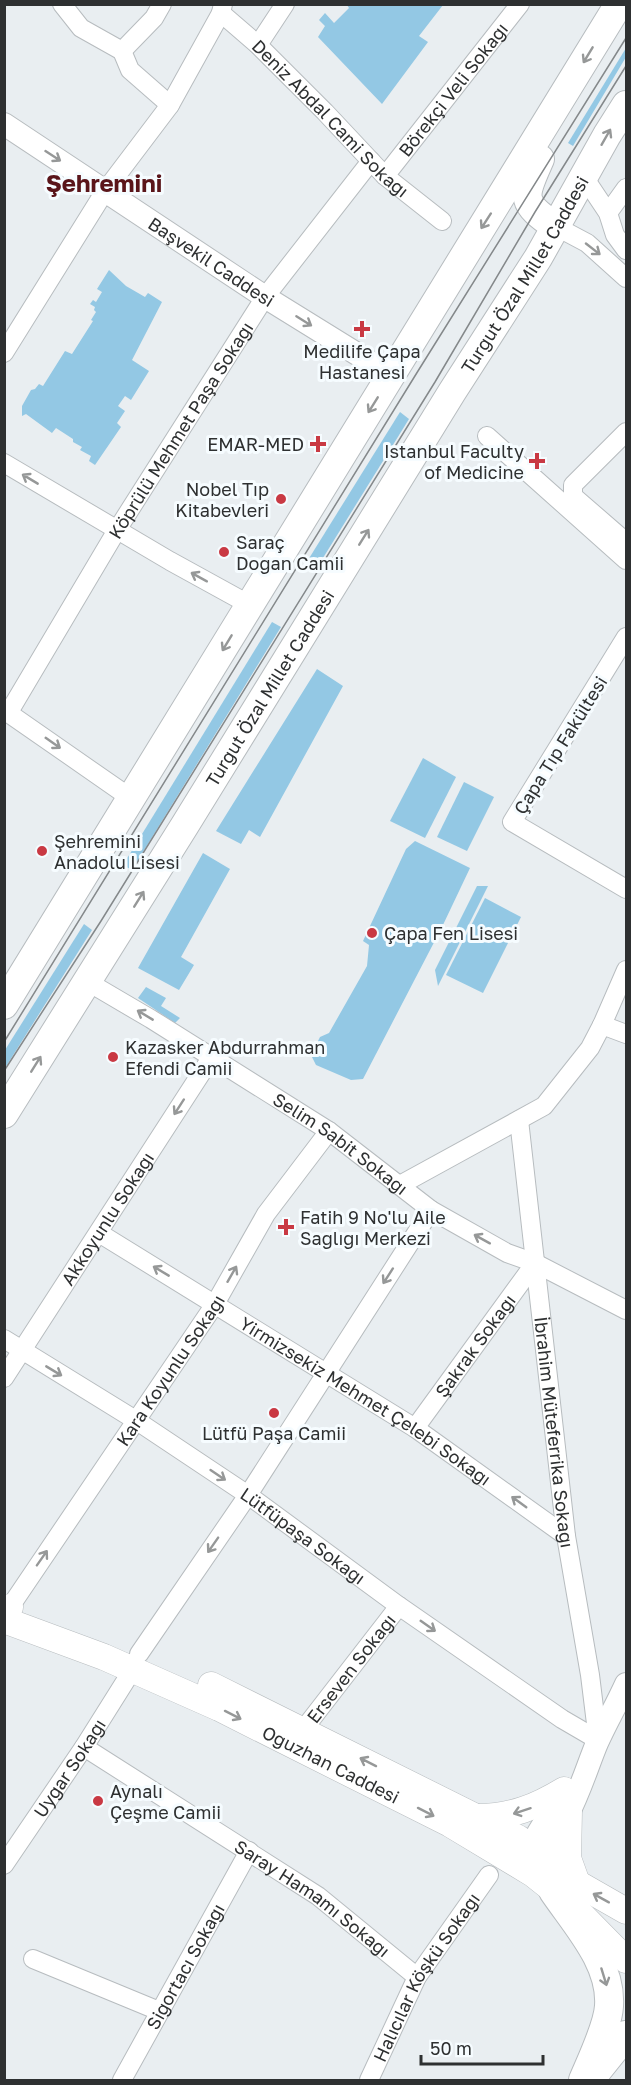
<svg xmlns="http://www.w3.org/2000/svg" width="631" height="2085" font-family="'Golos Text',sans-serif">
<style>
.green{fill:#93c8e4}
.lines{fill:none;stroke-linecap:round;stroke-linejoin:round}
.minor-casing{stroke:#b7bcbf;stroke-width:20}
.tertiary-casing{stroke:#b7bcbf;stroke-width:24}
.secondary-casing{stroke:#b7bcbf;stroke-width:27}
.primary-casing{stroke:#b7bcbf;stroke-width:30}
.minor{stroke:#fff;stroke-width:18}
.tertiary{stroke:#fff;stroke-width:22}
.secondary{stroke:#fff;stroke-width:26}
.primary{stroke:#fff;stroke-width:28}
.tram{stroke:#84888a;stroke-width:1.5}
.oneway{stroke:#969898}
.poi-dot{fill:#c93943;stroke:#f6fcff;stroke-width:2}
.labels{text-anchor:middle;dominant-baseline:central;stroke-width:6;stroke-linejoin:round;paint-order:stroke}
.street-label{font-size:18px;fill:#2e3031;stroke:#f6fcff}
.poi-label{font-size:18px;fill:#2e3031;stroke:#f6fcff;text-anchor:start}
.district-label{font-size:24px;font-weight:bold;fill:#5a151a;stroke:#f6fcff}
</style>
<rect width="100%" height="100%" fill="#e9eef1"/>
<g class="green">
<polygon points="347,5 443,5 419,36 428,42 382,104 318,37 325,26 319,20 325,13 334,23 349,8"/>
<polygon points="626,48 626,57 573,146 568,143"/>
<polygon points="109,270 126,286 145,297 148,293 162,302 132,360 149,371 131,400 125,396 118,406 125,411 117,423 121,427 95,465 89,461 91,456 80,450 82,447 73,442 73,439 56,428 52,433 26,414 22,416 22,406 31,390 35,389 39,384 43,386 65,351 72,354 93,321 91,320 96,312 94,310 95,307 90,304 93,300 96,302 102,292 97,289"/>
<polygon points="400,412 409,419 318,566 308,560"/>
<polygon points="272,622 281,627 132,870 123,865"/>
<polygon points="317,669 343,686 260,837 249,830 241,844 216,831"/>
<polygon points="423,758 456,777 425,838 390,821"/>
<polygon points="464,782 494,797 467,851 437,837"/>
<polygon points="415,841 470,868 442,927 363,1079 351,1080 316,1065 311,1055 320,1037 329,1033 367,966 369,945 363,941 406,849"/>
<polygon points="203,853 230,869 181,957 194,965 179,990 138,968"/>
<polygon points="477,886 488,886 438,986 435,970"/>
<polygon points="485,898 521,917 483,993 446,975"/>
<polygon points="84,924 92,930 5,1068 5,1050"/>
<polygon points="146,987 166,998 161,1006 180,1018 175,1023 138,998"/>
</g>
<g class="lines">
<defs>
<g id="minor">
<polyline points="62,4 81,28 122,51 130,70 170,105"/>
<path id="s1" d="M 221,13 L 258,45 L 325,112 L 385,176 L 442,221"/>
<polyline points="258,45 285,4"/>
<polyline points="122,51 154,18 162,4"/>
<path id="s2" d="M 385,176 L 520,4"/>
<polyline points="584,177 608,213 615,235 626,250"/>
<polyline points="608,213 626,188"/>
<polyline points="555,226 587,243 626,278"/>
<polyline points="4,353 105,191 170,105 221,13 223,4"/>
<polyline points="626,432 573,485 573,496 626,542"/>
<polyline points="487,436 626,560"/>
<polyline points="4,463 170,561 250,605"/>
<polyline points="626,637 512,822 626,889"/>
<polyline points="4,710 132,799"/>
<path id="s3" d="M 9,712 L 117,530 L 265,297 L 371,161"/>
<path id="s4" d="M 88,982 L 151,1019 L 329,1131 L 431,1210 L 507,1253 L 535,1263 L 626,1310"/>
<polyline points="602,1025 626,1034"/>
<path id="s5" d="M 519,1120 L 566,1536 L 590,1675 L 598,1740"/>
<polyline points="400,1185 544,1106 590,1048 602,1025 626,970"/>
<path id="s6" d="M 99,1233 L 415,1428 L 566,1536"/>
<path id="s7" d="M 4,1339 L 137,1421 L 248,1495 L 399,1606 L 562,1719 L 598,1740"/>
<path id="s8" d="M 4,1378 L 211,1058"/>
<path id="s9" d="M 415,1428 L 535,1263"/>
<path id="s10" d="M 10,1607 L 215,1304 L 266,1214 L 329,1131"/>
<polyline points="139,1654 248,1495 431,1210"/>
<path id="s11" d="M 303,1730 L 399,1606"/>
<path id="s12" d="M 84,1747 L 318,1896 L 417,1977"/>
<path id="s13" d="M 4,1865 L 84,1747 L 133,1669"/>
<polyline points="33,1959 159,2011"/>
<path id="s14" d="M 122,2080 L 249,1851"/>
<path id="s15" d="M 369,2080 L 417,1977 L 489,1875"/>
</g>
<g id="tertiary">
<path id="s16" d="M 4,124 L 265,297 L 391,375"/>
<path d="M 537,1851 C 569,1832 583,1776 597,1743 C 606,1723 617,1704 626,1684"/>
<polyline points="537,1851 538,1833 565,1789"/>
</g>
<g id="secondary">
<path id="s17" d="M 10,1607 L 4,1620 L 104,1657 L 219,1708 L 450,1824 L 533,1874 L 572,1905 L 626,1960"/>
<polyline points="211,1685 518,1838 537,1851 577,1883 626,1911"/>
<polyline points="569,1810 568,1858 577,1883"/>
<path d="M 478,1817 C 511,1817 536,1807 564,1790"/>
</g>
<g id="primary">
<path d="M 540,159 C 524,196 518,201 555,226"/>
<polyline points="4,1005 619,4"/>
<path id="s18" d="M 4,1114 L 185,825 L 452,392 L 538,258 L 607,135 L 626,105"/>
<path d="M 553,1891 C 576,1925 612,1963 609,2006 C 608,2026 591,2061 583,2080"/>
<polyline points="594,2075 626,2035"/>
</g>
</defs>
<use href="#minor" class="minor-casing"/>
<use href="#tertiary" class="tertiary-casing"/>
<use href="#secondary" class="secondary-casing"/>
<use href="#primary" class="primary-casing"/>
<use href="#minor" class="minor"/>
<use href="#tertiary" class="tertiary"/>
<use href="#secondary" class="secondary"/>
<use href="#primary" class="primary"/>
<g class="tram">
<polyline points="4,1042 418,371 626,38"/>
<polyline points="4,1071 101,921 435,382 535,212 626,66"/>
</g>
</g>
<defs><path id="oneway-shaft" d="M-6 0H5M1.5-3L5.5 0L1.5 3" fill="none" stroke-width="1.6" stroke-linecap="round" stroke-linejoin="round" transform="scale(1.5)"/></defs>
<g class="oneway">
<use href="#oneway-shaft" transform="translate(588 55) rotate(121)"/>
<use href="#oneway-shaft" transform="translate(606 137) rotate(-60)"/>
<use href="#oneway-shaft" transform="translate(53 156) rotate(33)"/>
<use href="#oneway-shaft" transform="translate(486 221) rotate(123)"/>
<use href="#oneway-shaft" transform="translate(593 249) rotate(38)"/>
<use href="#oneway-shaft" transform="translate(304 321) rotate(32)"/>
<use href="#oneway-shaft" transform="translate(373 405) rotate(122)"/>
<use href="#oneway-shaft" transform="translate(30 479) rotate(-149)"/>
<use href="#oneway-shaft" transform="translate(364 537) rotate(-58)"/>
<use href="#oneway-shaft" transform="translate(199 577) rotate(-151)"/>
<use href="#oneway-shaft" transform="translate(227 643) rotate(121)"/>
<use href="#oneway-shaft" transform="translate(53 743) rotate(35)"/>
<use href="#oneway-shaft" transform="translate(139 899) rotate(-58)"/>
<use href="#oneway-shaft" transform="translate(145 1015) rotate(-149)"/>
<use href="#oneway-shaft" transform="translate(36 1064) rotate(-58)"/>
<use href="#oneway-shaft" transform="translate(179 1107) rotate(123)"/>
<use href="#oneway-shaft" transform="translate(482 1239) rotate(-151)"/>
<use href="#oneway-shaft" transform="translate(161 1271) rotate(-149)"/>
<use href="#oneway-shaft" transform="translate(232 1274) rotate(-60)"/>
<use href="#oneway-shaft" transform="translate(388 1276) rotate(123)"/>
<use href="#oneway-shaft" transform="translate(54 1371) rotate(31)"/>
<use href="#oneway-shaft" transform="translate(218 1475) rotate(34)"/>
<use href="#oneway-shaft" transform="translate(519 1502) rotate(-144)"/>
<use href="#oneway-shaft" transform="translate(213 1545) rotate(125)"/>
<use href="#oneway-shaft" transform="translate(42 1558) rotate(-55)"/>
<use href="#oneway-shaft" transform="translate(428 1626) rotate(35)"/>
<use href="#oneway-shaft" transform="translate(233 1715) rotate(27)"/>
<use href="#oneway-shaft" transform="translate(368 1762) rotate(-153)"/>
<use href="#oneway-shaft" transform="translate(522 1811) rotate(162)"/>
<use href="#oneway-shaft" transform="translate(426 1812) rotate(27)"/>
<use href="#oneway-shaft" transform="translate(601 1898) rotate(-151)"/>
<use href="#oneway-shaft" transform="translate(604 1977) rotate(73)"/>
</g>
<g class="poi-dot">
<path d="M359 320h6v6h6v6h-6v6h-6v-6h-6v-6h6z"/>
<path d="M315 435h6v6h6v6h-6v6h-6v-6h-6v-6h6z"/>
<path d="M534 452h6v6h6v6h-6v6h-6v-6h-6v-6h6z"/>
<circle cx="281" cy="499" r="6"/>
<circle cx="224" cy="552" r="6"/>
<circle cx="42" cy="851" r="6"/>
<circle cx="372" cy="933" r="6"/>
<circle cx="113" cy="1057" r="6"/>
<path d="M283 1218h6v6h6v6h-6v6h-6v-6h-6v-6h6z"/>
<circle cx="274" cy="1413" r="6"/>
<circle cx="98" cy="1801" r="6"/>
</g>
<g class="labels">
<g class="street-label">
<text stroke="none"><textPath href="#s2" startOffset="110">Börekçi Veli Sokağı</textPath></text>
<text stroke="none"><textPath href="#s1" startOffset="152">Deniz Abdal Cami Sokağı</textPath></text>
<text stroke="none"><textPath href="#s16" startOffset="249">Başvekil Caddesi</textPath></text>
<text stroke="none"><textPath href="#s18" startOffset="988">Turgut Özal Millet Caddesi</textPath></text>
<text stroke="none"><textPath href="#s3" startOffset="330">Köprülü Mehmet Paşa Sokağı</textPath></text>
<text stroke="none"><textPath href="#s18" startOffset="502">Turgut Özal Millet Caddesi</textPath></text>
<text transform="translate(560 745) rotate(-58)">Çapa Tıp Fakültesi</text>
<text stroke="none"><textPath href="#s4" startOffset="300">Selim Sabit Sokağı</textPath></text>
<text stroke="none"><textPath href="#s8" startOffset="190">Akkoyunlu Sokağı</textPath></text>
<text stroke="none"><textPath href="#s9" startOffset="102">Şakrak Sokağı</textPath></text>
<text stroke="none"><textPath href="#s10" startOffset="286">Kara Koyunlu Sokağı</textPath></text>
<text stroke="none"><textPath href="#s6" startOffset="315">Yirmizsekiz Mehmet Çelebi Sokağı</textPath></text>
<text stroke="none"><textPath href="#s5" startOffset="314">İbrahim Müteferrika Sokağı</textPath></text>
<text stroke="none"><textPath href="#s7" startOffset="358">Lütfüpaşa Sokağı</textPath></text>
<text stroke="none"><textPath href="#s11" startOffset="78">Erseven Sokağı</textPath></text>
<text stroke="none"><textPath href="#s17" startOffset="372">Oğuzhan Caddesi</textPath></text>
<text stroke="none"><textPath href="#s13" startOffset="117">Uygar Sokağı</textPath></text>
<text stroke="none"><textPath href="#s12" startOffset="274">Saray Hamamı Sokağı</textPath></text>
<text stroke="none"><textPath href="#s14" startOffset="130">Sigortacı Sokağı</textPath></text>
<text stroke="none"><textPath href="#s15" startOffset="118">Halıcılar Köşkü Sokağı</textPath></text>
</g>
<g class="poi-label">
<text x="362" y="351" text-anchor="middle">Medilife Çapa<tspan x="362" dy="21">Hastanesi</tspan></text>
<text x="304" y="444" text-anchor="end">EMAR-MED</text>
<text x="524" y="451" text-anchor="end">Istanbul Faculty<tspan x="524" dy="21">of Medicine</tspan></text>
<text x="269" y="489" text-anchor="end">Nobel Tıp<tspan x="269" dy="21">Kitabevleri</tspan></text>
<text x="236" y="542">Saraç<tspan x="236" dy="21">Doğan Camii</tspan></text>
<text x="54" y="841">Şehremini<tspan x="54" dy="21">Anadolu Lisesi</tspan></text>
<text x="384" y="933">Çapa Fen Lisesi</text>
<text x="125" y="1047">Kazasker Abdurrahman<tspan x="125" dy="21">Efendi Camii</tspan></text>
<text x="300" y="1217">Fatih 9 No'lu Aile<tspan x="300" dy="21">Sağlığı Merkezi</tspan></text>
<text x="274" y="1433" text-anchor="middle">Lütfü Paşa Camii</text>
<text x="110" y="1791">Aynalı<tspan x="110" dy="21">Çeşme Camii</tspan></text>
</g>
<g class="district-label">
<text x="104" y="182">Şehremini</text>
</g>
</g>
<rect width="631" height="2085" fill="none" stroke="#2e3031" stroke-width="12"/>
<path d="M421 2055v9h122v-9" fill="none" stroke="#2e3031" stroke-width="3"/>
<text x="430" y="2055" font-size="18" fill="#2e3031" stroke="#f6fcff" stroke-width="4.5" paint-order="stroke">50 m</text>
</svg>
